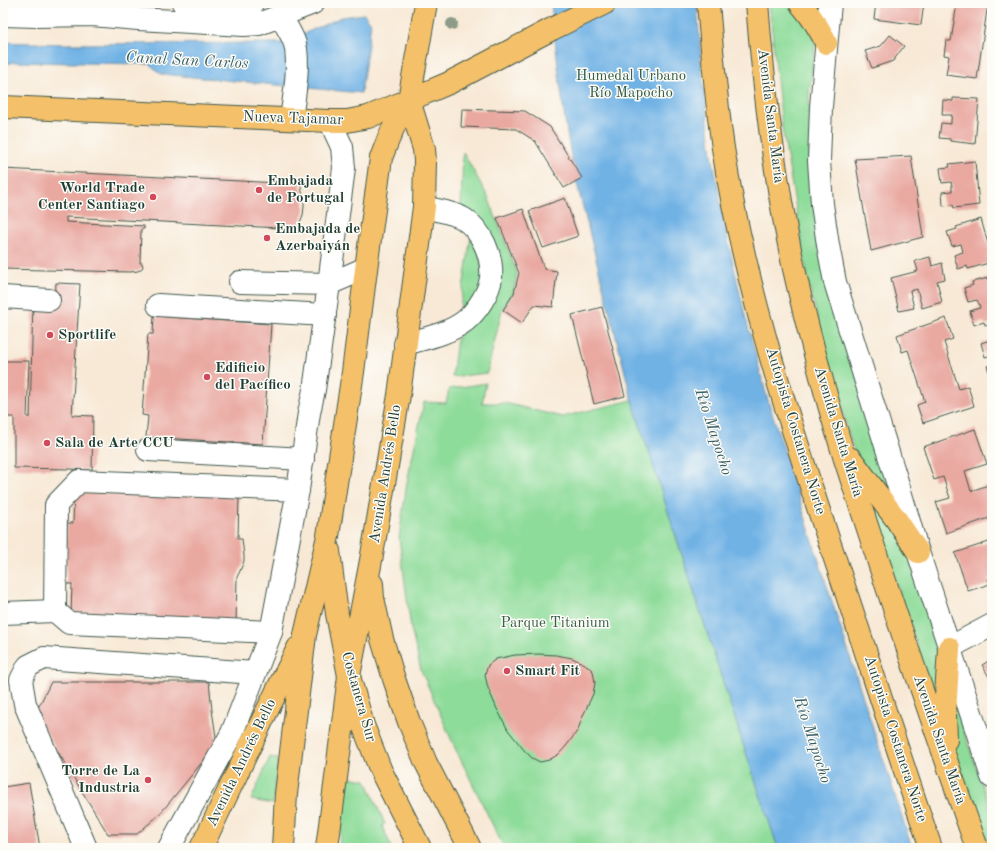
<svg xmlns="http://www.w3.org/2000/svg" width="995" height="851" font-family="'Old Standard TT',serif">
<style>
.green{fill:#8edc9a;stroke:#568c67}
.water{fill:#71b2e5;stroke:#48788c}
.building{fill:#e9a9a1}
.lines{fill:none;stroke-linecap:round;stroke-linejoin:round}
.minor-casing{stroke:#40574c;stroke-width:24}
.major-casing{stroke:#40574c;stroke-width:24}
.highway-casing{stroke:#40574c;stroke-width:24}
.minor{stroke:#fff;stroke-width:22}
.major{stroke:#f4c16a;stroke-width:22}
.highway{stroke:#f4c16a;stroke-width:22}
.tree{fill:#8d9c88}
.poi-dot{fill:#d1495b;stroke:#fdfcf7;stroke-width:1.5}
.labels{text-anchor:middle;dominant-baseline:central;stroke-width:3;stroke-linejoin:round;paint-order:stroke}
.park-label{font-size:15px;fill:#355d48;stroke:#fdfcf7}
.street-label{font-size:15px;fill:#1f3d34;stroke:#fdfcf7}
.poi-label{font-size:15px;font-weight:bold;fill:#1f3d34;stroke:#fdfcf7;text-anchor:start}
.water-label{font-size:16px;font-style:italic;fill:#386069;stroke:#fdfcf7}
</style>
<rect width="100%" height="100%" fill="#fdfcf7"/>
<filter id="ink" filterUnits="userSpaceOnUse"><feTurbulence type="fractalNoise" baseFrequency=".025" numOctaves="2"/><feDisplacementMap in="SourceGraphic" scale="8" xChannelSelector="R" yChannelSelector="G"/><feConvolveMatrix kernelMatrix="1 2 1 2 8 2 1 2 1" color-interpolation-filters="sRGB"/></filter>
<filter id="wash" filterUnits="userSpaceOnUse"><feTurbulence type="fractalNoise" baseFrequency=".012" numOctaves="4" result="noise"/><feDisplacementMap in="SourceGraphic" scale="16" xChannelSelector="R" yChannelSelector="G"/><feGaussianBlur stdDeviation="0.9" result="paint"/><feColorMatrix in="noise" values="0 0 0 0 0 0 0 0 0 0 0 0 0 0 0 0 0 1.4 0 .05"/><feComposite in="paint" operator="in"/></filter>
<g filter="url(#wash)">
<rect width="100%" height="100%" fill="#f8e9d6"/>
<g class="green">
<polygon points="769,3 820,3 809,95 811,193 857,377 941,663 992,814 992,848 989,848 932,690 900,595 847,428 809,286 782,127"/>
<polygon points="463,152 488,197 517,273 513,293 502,310 487,373 452,377 458,331 492,294 461,208"/>
<polygon points="471,236 479,248 483,287 459,315"/>
<polygon points="486,383 482,403 505,403 562,417 632,400 745,750 778,848 504,848 455,748 421,670 411,629 399,538 407,482 424,402 446,403 449,389"/>
<polygon points="270,757 278,759 273,804 251,800"/>
<polygon points="347,777 366,780 385,824 382,826 391,846 385,848 339,848"/>
</g>
<g class="water">
<path d="M 551,3 L 697,3 L 702,74 L 712,155 L 727,237 L 745,315 L 766,394 L 792,475 L 817,555 L 912,848 L 778,848 L 745,750 L 632,400 L 574,172 C 563,117 557,59 551,3 Z"/>
<path d="M 364,14 L 371,23 L 361,93 L 161,74 C 156,71 154,67 149,64 L 14,62 L 3,65 L 3,42 L 62,44 L 282,43 L 342,17 Z"/>
</g>
<g id="blocks">
<g class="building">
<polygon points="876,3 924,3 921,25 874,19"/>
<polygon points="957,3 988,3 977,79 946,75 949,56 944,55 946,41 951,41"/>
<polygon points="890,35 904,46 893,61 872,68 865,51 881,46"/>
<polygon points="953,98 979,99 975,144 950,141 950,139 939,138 941,123 951,124 951,120 952,115 942,115 943,100 953,101"/>
<polygon points="462,109 525,111 550,127 582,178 564,188 535,141 516,129 461,127"/>
<polygon points="911,156 923,237 871,251 855,159"/>
<polygon points="975,161 979,205 954,208 953,205 943,206 942,192 952,191 952,186 951,182 942,183 940,168 950,167 949,164"/>
<polygon points="3,169 279,183 301,183 301,187 304,201 304,207 303,215 299,225 299,229 66,217 66,222 144,226 144,229 141,229 140,263 142,263 143,267 141,269 138,271 130,272 3,269"/>
<polygon points="565,198 578,236 543,248 529,211"/>
<polygon points="523,209 544,269 557,271 553,307 534,305 522,323 503,310 514,293 519,273 497,218"/>
<polygon points="981,219 992,258 992,262 968,269 967,266 958,269 954,255 963,252 961,244 952,246 947,232 957,229 956,227"/>
<polygon points="930,257 932,266 942,263 945,279 937,281 942,302 922,308 917,289 910,291 914,308 899,311 891,278 918,271 915,261"/>
<polygon points="992,277 992,323 985,325 984,322 974,325 970,311 980,308 979,304 977,300 968,302 964,288 973,285 972,282"/>
<polygon points="56,283 80,284 72,415 93,416 92,470 69,469 14,468 14,417 3,417 3,361 29,361 27,417 30,417 33,302 55,303"/>
<polygon points="602,307 625,396 594,404 572,315"/>
<polygon points="154,316 271,324 263,444 146,437 148,416 142,415 148,334 153,334"/>
<polygon points="946,318 953,339 944,342 959,389 968,386 974,406 923,423 917,405 925,402 908,350 902,352 897,335"/>
<polygon points="992,336 992,355 985,357 981,343 990,340 990,337"/>
<polygon points="992,364 992,381 987,366"/>
<polygon points="975,429 987,464 965,471 971,491 991,484 992,487 992,517 946,533 936,502 950,498 943,477 934,480 923,447"/>
<polygon points="3,490 6,491 4,545 3,545"/>
<polygon points="74,492 239,495 238,539 242,539 244,556 244,561 240,571 237,577 236,622 71,615 72,584 66,584 67,523 73,523"/>
<polygon points="992,541 992,577 988,579 990,584 968,591 955,553"/>
<polygon points="538,654 556,655 572,658 585,664 593,671 595,683 593,694 582,718 578,730 567,745 559,754 549,760 540,762 532,758 524,750 508,730 497,709 488,688 485,675 488,665 496,659 515,655"/>
<polygon points="992,659 992,682 982,665"/>
<polygon points="51,682 209,682 212,710 217,744 159,815 137,834 108,834 35,714"/>
<polygon points="29,783 40,848 3,848 3,787"/>
</g>
</g>
</g>
<g filter="url(#ink)">
<use href="#blocks" fill-opacity="0" stroke="#40574c" stroke-width="1"/>
<g class="lines">
<defs>
<g id="minor">
<polyline points="183,3 251,7"/>
<polyline points="830,3 821,107 819,161 822,204 828,245 835,282 900,491 918,552 992,777"/>
<polyline points="3,15 36,16 92,15 138,19 244,25 259,24 313,3"/>
<path d="M 281,16 C 285,25 292,34 295,44 C 300,64 294,98 291,119"/>
<polyline points="240,282 329,284 366,268"/>
<polyline points="3,297 49,300"/>
<polyline points="158,305 325,315"/>
<path d="M 405,344 C 426,338 448,334 465,321 C 477,311 489,293 491,278 C 493,256 482,231 464,219 C 454,212 435,210 424,207"/>
<polyline points="148,450 303,459"/>
<polyline points="55,611 56,505 79,481 298,490"/>
<polyline points="3,613 55,611 69,623 271,632"/>
<polyline points="949,648 992,625"/>
<polyline points="86,848 25,704 21,680 28,666 44,658 255,673"/>
<polyline points="169,848 232,733 271,632 298,490 309,413 314,390 329,284 344,168 342,147 330,121"/>
</g>
<g id="major">
<path d="M 757,3 C 764,92 775,181 794,269 C 807,327 823,386 840,443 C 852,483 866,521 878,560 C 910,657 943,752 977,848"/>
<path d="M 800,3 C 811,16 820,28 826,43"/>
<polyline points="3,107 330,121 347,121 368,117 409,100 449,83 552,29 605,3"/>
<polyline points="851,459 896,519 918,552"/>
<polyline points="329,551 337,614 349,676 363,725 381,771 420,848"/>
<polyline points="372,584 373,598 382,639 394,679 409,722 426,763 470,848"/>
<polyline points="946,740 945,713 949,648"/>
<polyline points="201,848 208,834 262,721 298,648"/>
<polyline points="283,848 286,794 305,635 328,536 353,372 368,254 381,158 388,140 395,124 409,100 426,3"/>
<polyline points="327,848 349,676 372,555 399,395 424,207 425,161 424,149 409,100"/>
</g>
<path id="highway" d="M 708,3 C 712,51 716,100 723,148 C 745,289 790,424 835,559 C 867,655 898,752 931,848"/>
</defs>
<use href="#minor" class="minor-casing"/>
<use href="#major" class="major-casing"/>
<use href="#highway" class="highway-casing"/>
<use href="#minor" class="minor"/>
<use href="#major" class="major"/>
<use href="#highway" class="highway"/>
</g>
<circle class="tree" cx="452" cy="24" r="6"/>
</g>
<g class="poi-dot">
<circle cx="259" cy="190" r="4"/>
<circle cx="153" cy="197" r="4"/>
<circle cx="267" cy="238" r="4"/>
<circle cx="50" cy="335" r="4"/>
<circle cx="207" cy="377" r="4"/>
<circle cx="47" cy="443" r="4"/>
<circle cx="507" cy="671" r="4"/>
<circle cx="148" cy="780" r="4"/>
</g>
<g class="labels">
<g class="park-label">
<text x="631" y="76">Humedal Urbano<tspan x="631" dy="17">Río Mapocho</tspan></text>
<text x="555" y="623">Parque Titanium</text>
</g>
<g class="street-label">
<text transform="translate(770 116) rotate(83)">Avenida Santa María</text>
<text transform="translate(293 119) rotate(2)">Nueva Tajamar</text>
<text transform="translate(795 431) rotate(73)">Autopista Costanera Norte</text>
<text transform="translate(838 432) rotate(73)">Avenida Santa María</text>
<text transform="translate(386 474) rotate(-81)">Avenida Andrés Bello</text>
<text transform="translate(358 697) rotate(74)">Costanera Sur</text>
<text transform="translate(895 739) rotate(72)">Autopista Costanera Norte</text>
<text transform="translate(939 740) rotate(71)">Avenida Santa María</text>
<text transform="translate(242 763) rotate(-64)">Avenida Andrés Bello</text>
</g>
<g class="poi-label">
<text x="267" y="181">Embajada<tspan x="267" dy="17">de Portugal</tspan></text>
<text x="145" y="188" text-anchor="end">World Trade<tspan x="145" dy="17">Center Santiago</tspan></text>
<text x="275" y="229">Embajada de<tspan x="275" dy="17">Azerbaiyán</tspan></text>
<text x="58" y="335">Sportlife</text>
<text x="215" y="368">Edificio<tspan x="215" dy="17">del Pacífico</tspan></text>
<text x="55" y="443">Sala de Arte CCU</text>
<text x="515" y="671">Smart Fit</text>
<text x="140" y="771" text-anchor="end">Torre de La<tspan x="140" dy="17">Industria</tspan></text>
</g>
<g class="water-label">
<text transform="translate(187 61) rotate(3)">Canal San Carlos</text>
<text transform="translate(713 432) rotate(72)">Río Mapocho</text>
<text transform="translate(812 740) rotate(72)">Río Mapocho</text>
</g>
</g>
<rect width="995" height="851" fill="none" stroke="#fdfcf7" stroke-width="16"/>
</svg>
